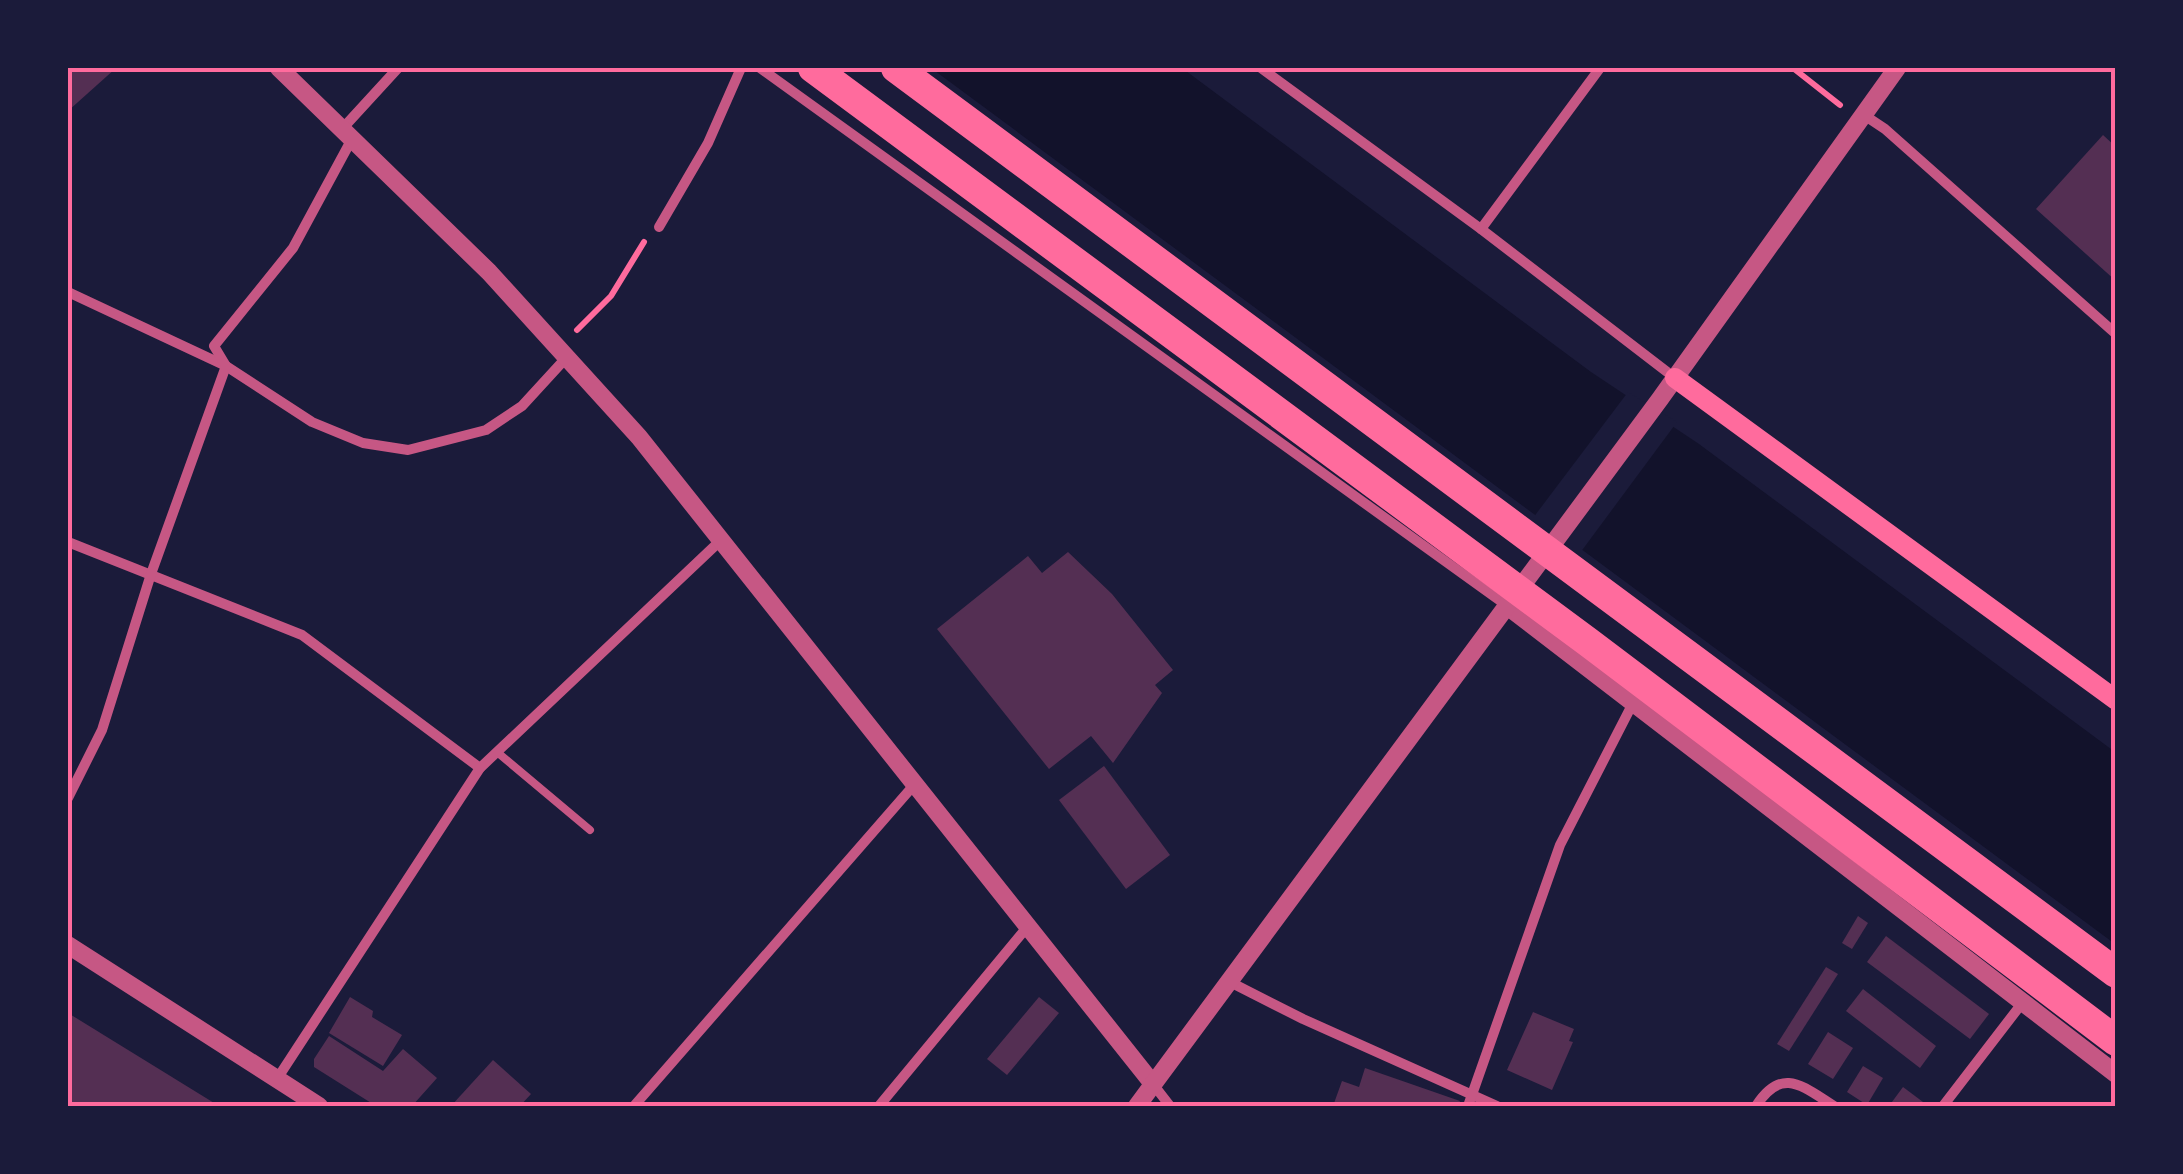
<svg xmlns="http://www.w3.org/2000/svg" width="2183" height="1174" font-family="Arial,sans-serif">
<style>
.water{fill:#12122b}
.pier{fill:#1b1b3a}
.building{fill:#542f53}
.lines{fill:none;stroke-linecap:round;stroke-linejoin:round}
.path{stroke:#ff6b9d;stroke-width:6}
.service{stroke:#c65784;stroke-width:8}
.minor{stroke:#c65784;stroke-width:10}
.tertiary{stroke:#c65784;stroke-width:18}
.secondary{stroke:#ff6b9d;stroke-width:20}
.motorway{stroke:#ff6b9d;stroke-width:30}
.neatline{fill:none;stroke:#ff6b9d;stroke-width:4}
</style>
<rect width="100%" height="100%" fill="#1b1b3a"/>
<polygon class="water" points="931,68 1182,68 1591,372 1699,444 2115,752 2115,944"/>
<polygon class="pier" points="1628,392 1677,422 1580,553 1533,518"/>
<g class="building">
<polygon points="68,68 116,68 68,111"/>
<polygon points="2103,135 2116,147 2116,281 2036,209"/>
<polygon points="1068,552 1112,594 1173,670 1155,685 1162,693 1113,763 1091,736 1049,769 937,629 1028,556 1042,573"/>
<polygon points="1104,766 1170,855 1126,889 1059,800"/>
<polygon points="1858,916 1868,923 1852,949 1842,943"/>
<polygon points="1886,936 1989,1014 1970,1039 1867,962"/>
<polygon points="1826,967 1838,974 1789,1051 1777,1044"/>
<polygon points="1863,989 1936,1046 1920,1068 1846,1011"/>
<polygon points="350,997 373,1011 372,1017 402,1035 383,1066 329,1033"/>
<polygon points="1039,997 1059,1013 1007,1075 987,1059"/>
<polygon points="1533,1012 1574,1029 1569,1041 1573,1042 1552,1090 1507,1070"/>
<polygon points="68,1013 219,1106 68,1106"/>
<polygon points="1828,1032 1853,1048 1833,1079 1808,1064"/>
<polygon points="329,1036 383,1071 403,1049 437,1078 412,1106 376,1106 314,1067 314,1059"/>
<polygon points="493,1060 531,1094 520,1106 451,1106"/>
<polygon points="1863,1066 1883,1078 1867,1105 1847,1092"/>
<polygon points="1365,1068 1460,1101 1458,1106 1333,1106 1342,1081 1359,1087"/>
<polygon points="1903,1087 1923,1102 1920,1106 1889,1106"/>
</g>
<g class="lines">
<g class="path">
<polyline points="1793,68 1840,105"/>
<polyline points="577,330 611,296 644,242"/>
</g>
<polyline class="service" points="497,752 590,830"/>
<g class="minor">
<polyline points="760,68 1506,605"/>
<polyline points="1261,68 1481,229 1675,378"/>
<polyline points="1864,115 1885,129 2116,334"/>
<polyline points="343,128 398,68"/>
<polyline points="659,227 708,143 741,68"/>
<polyline points="1481,229 1600,68"/>
<polyline points="68,292 226,366 312,422 363,443 408,450 486,430 522,406 566,358"/>
<polyline points="68,542 302,635 480,768"/>
<polyline points="68,798 102,730 151,574 226,366 214,346 293,248 353,137"/>
<polyline points="1230,982 1303,1019 1497,1106"/>
<polyline points="277,1079 480,768 720,541"/>
<polyline points="1153,1084 1170,1106"/>
<polyline points="634,1106 914,785"/>
<polyline points="879,1106 1028,926"/>
<polyline points="1468,1106 1560,845 1633,703"/>
<path d="M 1756,1106 C 1782,1066 1802,1086 1834,1106"/>
<polyline points="1943,1106 2023,1002"/>
</g>
<g class="tertiary">
<polyline points="279,68 489,272 639,437 1153,1084"/>
<polyline points="1506,605 2116,1074"/>
<polyline points="68,945 319,1106"/>
<polyline points="1137,1106 1660,399 1897,68"/>
</g>
<polyline class="secondary" points="1675,378 2116,700"/>
<g class="motorway">
<polyline points="813,68 1588,642 2116,1041"/>
<polyline points="896,68 2116,973"/>
</g>
</g>
<rect width="2183" height="1174" fill="none" stroke="#1b1b3a" stroke-width="140"/>
<rect x="70" y="70" width="2043" height="1034" class="neatline"/>
</svg>
